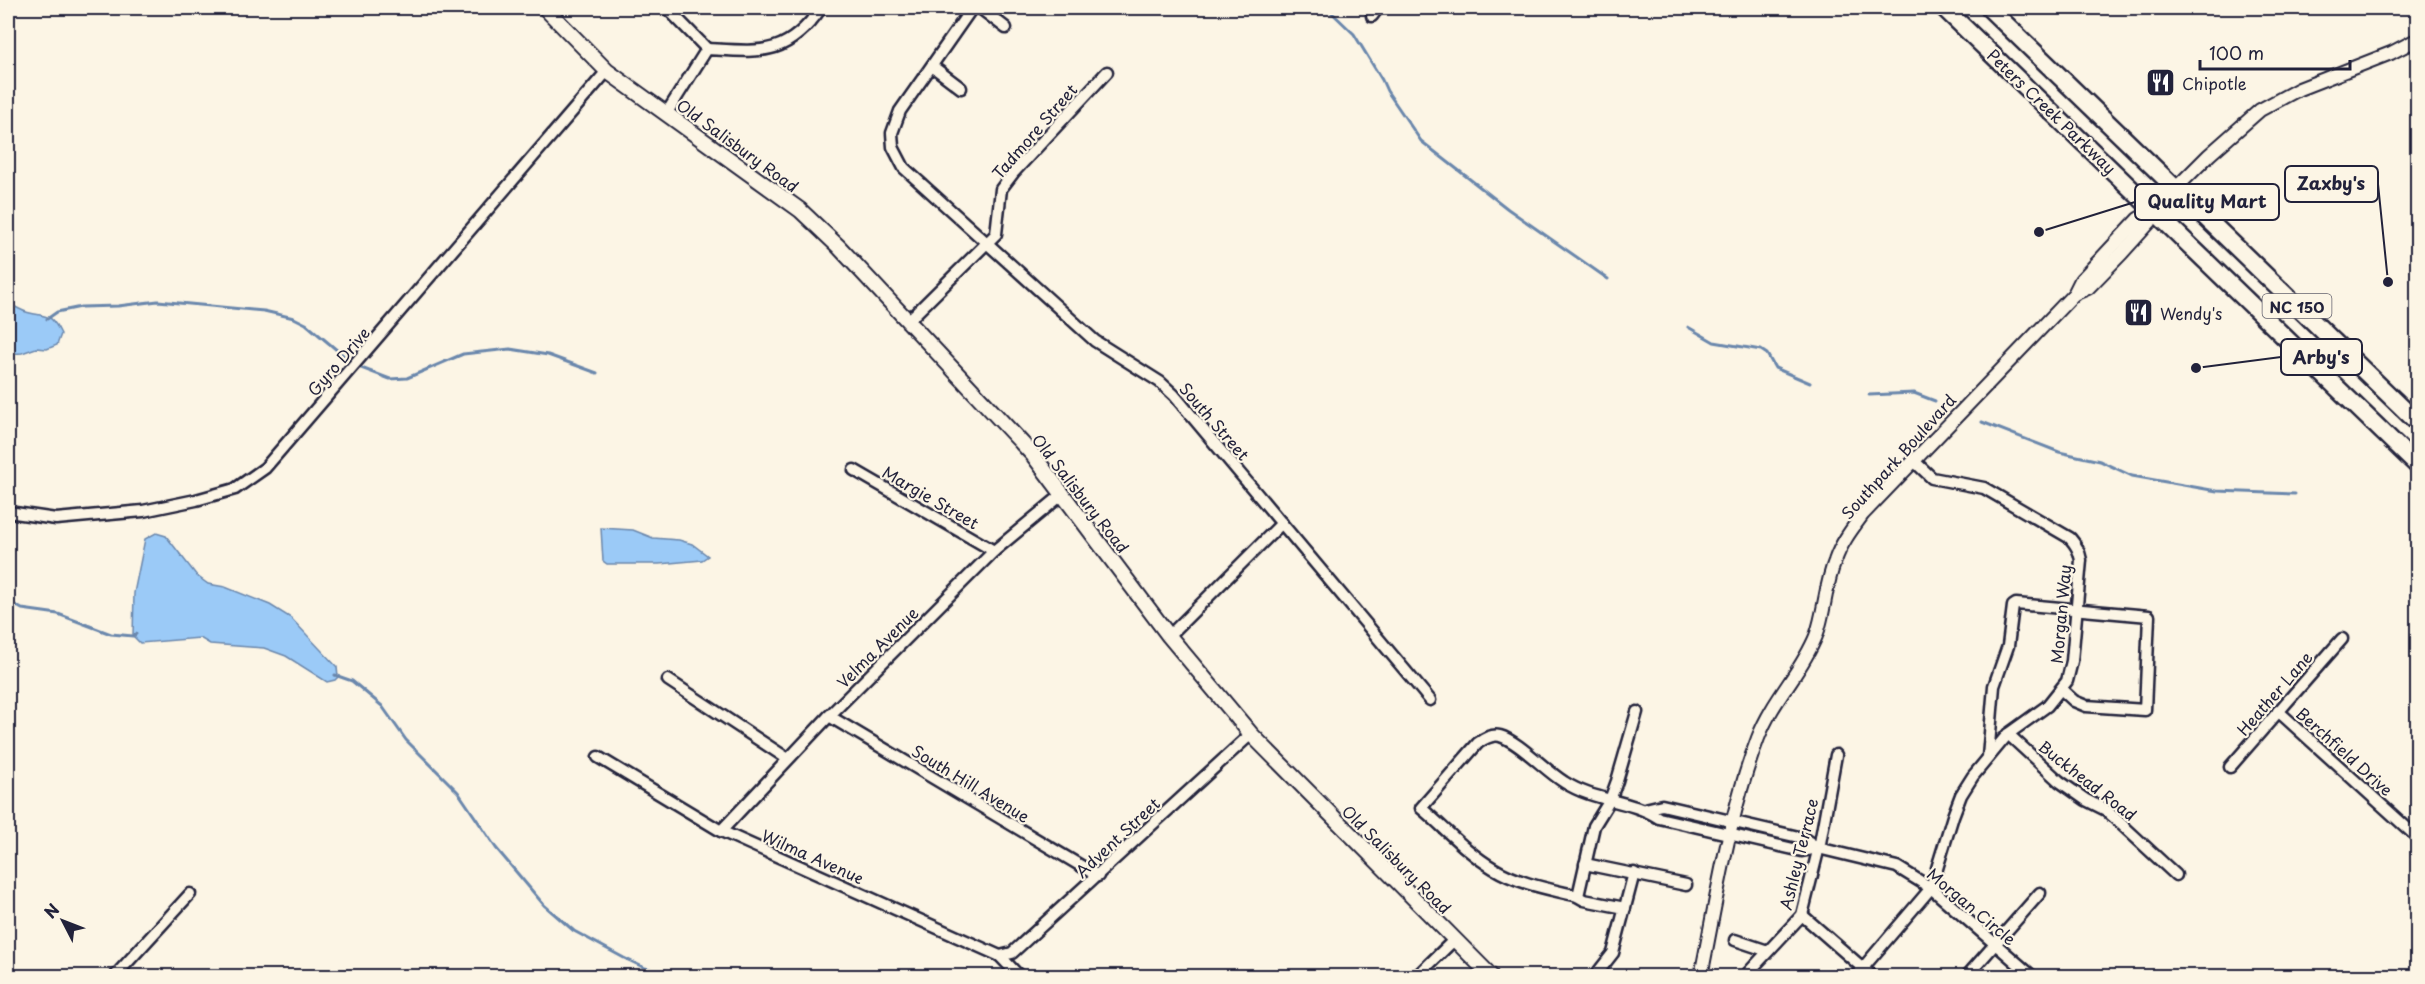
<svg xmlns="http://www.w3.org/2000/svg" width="2425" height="984" font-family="'Playpen Sans',sans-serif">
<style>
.water{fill:#9bcaf7;stroke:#6b87ac;stroke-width:1.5}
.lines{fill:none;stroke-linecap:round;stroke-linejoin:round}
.stream{stroke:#6b87ac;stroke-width:3}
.minor-casing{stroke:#22223b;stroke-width:15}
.tertiary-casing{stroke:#22223b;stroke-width:16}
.secondary-casing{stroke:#22223b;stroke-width:18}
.primary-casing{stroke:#22223b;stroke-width:21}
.minor{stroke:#fcf5e5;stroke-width:10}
.tertiary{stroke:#fcf5e5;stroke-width:12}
.secondary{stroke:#fcf5e5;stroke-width:14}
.primary{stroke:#fcf5e5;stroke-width:16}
.labels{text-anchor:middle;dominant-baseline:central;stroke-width:4.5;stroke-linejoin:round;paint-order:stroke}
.shield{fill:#fcf5e5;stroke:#63616e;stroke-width:1.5}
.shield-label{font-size:15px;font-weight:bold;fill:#22223b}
.poi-label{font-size:16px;fill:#22223b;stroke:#fcf5e5;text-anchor:start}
.street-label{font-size:16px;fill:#22223b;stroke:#fcf5e5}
.leader{fill:none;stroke:#22223b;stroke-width:2}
.callout-dot{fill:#22223b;stroke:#fcf5e5;stroke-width:2}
.callout{fill:#fcf5e5;stroke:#22223b;stroke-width:2}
.callout-label{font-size:18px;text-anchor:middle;font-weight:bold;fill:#22223b}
</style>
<rect width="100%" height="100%" fill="#fcf5e5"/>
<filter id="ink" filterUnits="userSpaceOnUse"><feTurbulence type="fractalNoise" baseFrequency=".0167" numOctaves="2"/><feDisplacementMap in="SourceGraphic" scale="12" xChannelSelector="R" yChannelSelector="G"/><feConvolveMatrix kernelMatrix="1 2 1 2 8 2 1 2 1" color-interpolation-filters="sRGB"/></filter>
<g filter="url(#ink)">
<g class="water">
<path d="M 8,303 C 14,306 23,312 30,313 C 49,317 51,314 61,334 L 57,345 L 47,349 L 36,348 L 22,353 L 8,354 Z"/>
<polygon points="601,528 633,530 653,538 679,540 692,544 708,556 702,560 659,564 607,564 603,561"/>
<polygon points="156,533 166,536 197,576 208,584 225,587 270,605 291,618 337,667 338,677 335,680 327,682 286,656 264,648 210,644 200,638 140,643 133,636 134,593 145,539"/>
</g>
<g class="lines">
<g class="stream">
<polyline points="1327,8 1354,34 1382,80 1387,91 1421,141 1508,209 1608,279"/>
<polyline points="47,319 57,312 81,307 118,306 158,301 264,311 294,318 306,324 351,362"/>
<polyline points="1688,327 1714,342 1761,350 1767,354 1775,368 1810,383"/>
<polyline points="356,366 390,379 407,378 463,354 510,349 548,355 597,373"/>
<polyline points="1869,395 1914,393 1935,401"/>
<polyline points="1982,422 2059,452 2100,461 2132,476 2217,491 2295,494"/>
<polyline points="8,601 22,609 58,614 111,634 133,636 136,634"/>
<polyline points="335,675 352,681 382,706 406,740 458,792 496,848 544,905 574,931 624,958 645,968 680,976"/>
</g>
<defs>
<g id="minor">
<polyline points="667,8 707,49"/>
<polyline points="972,8 900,111 892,133 893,147 904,168 1095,341 1160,382 1174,395 1430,700"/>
<polyline points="980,8 1006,28"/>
<polyline points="1372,16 1378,8"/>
<polyline points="932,66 961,88"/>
<path d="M 666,114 L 707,49 C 761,52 787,57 821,8"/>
<polyline points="907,322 996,234 1001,189 1014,172 1107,72"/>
<polyline points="854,470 994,551"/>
<polyline points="8,512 56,519 143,511 196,500 235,489 265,468 607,71"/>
<polyline points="1169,636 1282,523"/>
<polyline points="668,680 788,759"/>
<polyline points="2278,711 2418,838"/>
<path d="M 1637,712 L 1617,781 L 1610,800 L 1594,826 L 1578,896 C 1549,889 1519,884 1493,868 C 1466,852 1445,828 1421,808 L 1478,743 C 1485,738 1492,734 1500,736 C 1518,741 1546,771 1564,782 C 1595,802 1629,799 1659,818 L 1802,851 L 1818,848"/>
<polyline points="829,716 1098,876"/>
<polyline points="2008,734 2059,781 2086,800 2106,810 2176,875"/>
<polyline points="598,757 721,831 1000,956 1019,976"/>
<polyline points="1988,757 1994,686 2008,646 2013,606 2016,604 2149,616 2145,710 2086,706 2074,701 2062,690"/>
<polyline points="2230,767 2342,639"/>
<polyline points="1645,809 1662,805 1803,838 1818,848 1897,867 1931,888 2032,976"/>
<polyline points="721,831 829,716 994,551 1064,493"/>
<polyline points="1585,864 1686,885"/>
<polyline points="1577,896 1584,900 1625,908"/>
<polyline points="1802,915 1872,976"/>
<polyline points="1735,940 1768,951"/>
<polyline points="1000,956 1012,953 1251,734"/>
<polyline points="1748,973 1802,915 1820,843 1836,755"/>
<polyline points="115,976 190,894"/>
<polyline points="1417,976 1454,940"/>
<polyline points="1595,976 1613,953 1634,873"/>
<path d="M 1856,976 L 1931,888 L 1953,816 L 1961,795 L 1973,776 L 2008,734 L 2047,706 L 2067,681 L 2072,661 L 2081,560 C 2079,550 2076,545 2070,538 L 1984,488 L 1932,478 L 1914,461"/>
<polyline points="1967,976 2040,893"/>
</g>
<g id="tertiary">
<polyline points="2074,294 2088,288 2122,253 2150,222 2154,210"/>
<path d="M 1701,976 C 1717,897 1729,814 1758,738 C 1773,699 1801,673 1816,636 C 1825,612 1825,585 1835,561 C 1841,543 1852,529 1863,514 L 2074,294 L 2081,280 L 2138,219 L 2154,210 L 2209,155 L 2260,110 L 2299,89 L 2391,53 L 2418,39"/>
</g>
<polyline id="secondary" points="545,8 607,71 800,210 838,246 1033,455 1169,636 1251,734 1491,976"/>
<g id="primary">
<polyline points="1944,8 2418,466"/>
<polyline points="1989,8 2418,423"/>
</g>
</defs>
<use href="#minor" class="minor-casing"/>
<use href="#tertiary" class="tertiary-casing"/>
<use href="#secondary" class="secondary-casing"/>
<use href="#primary" class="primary-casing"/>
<use href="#minor" class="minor"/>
<use href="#tertiary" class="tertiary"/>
<use href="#secondary" class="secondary"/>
<use href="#primary" class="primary"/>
</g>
</g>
<defs>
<symbol id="restaurant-square" viewBox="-11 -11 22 22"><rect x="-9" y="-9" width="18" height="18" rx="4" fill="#22223b" stroke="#fcf5e5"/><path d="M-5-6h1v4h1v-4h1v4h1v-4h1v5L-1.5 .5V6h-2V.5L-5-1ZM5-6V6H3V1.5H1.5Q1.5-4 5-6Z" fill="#fff"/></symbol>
</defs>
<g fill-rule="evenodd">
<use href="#restaurant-square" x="2144" y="66" width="33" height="33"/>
<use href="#restaurant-square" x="2122" y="296" width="33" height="33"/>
</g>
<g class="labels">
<rect class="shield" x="2262.5" y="294" width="69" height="24" rx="4.5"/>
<g class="shield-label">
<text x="2297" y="306">NC 150</text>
</g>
<g class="poi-label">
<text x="2182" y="83">Chipotle</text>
<text x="2160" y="313">Wendy's</text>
</g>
<g class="street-label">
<text transform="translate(2052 111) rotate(44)">Peters Creek Parkway</text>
<text transform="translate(1034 131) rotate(-49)">Tadmore Street</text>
<text transform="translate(738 145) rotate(36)">Old Salisbury Road</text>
<text transform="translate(338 361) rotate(-49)">Gyro Drive</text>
<text transform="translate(1215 421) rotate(49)">South Street</text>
<text transform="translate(1898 456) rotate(-48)">Southpark Boulevard</text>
<text transform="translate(1081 493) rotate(52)">Old Salisbury Road</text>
<text transform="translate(931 497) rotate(30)">Margie Street</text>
<text transform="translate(2060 614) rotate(-85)">Morgan Way</text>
<text transform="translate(877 647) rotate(-45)">Velma Avenue</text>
<text transform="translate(2274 693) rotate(-49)">Heather Lane</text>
<text transform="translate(2345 751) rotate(42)">Berchfield Drive</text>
<text transform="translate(2088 780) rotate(38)">Buckhead Road</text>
<text transform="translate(971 783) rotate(31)">South Hill Avenue</text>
<text transform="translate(1117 837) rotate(-43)">Advent Street</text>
<text transform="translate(1798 854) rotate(-76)">Ashley Terrace</text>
<text transform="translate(813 856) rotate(24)">Wilma Avenue</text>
<text transform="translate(1397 859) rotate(45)">Old Salisbury Road</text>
<text transform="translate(1972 906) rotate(40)">Morgan Circle</text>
</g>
</g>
<path class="leader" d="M2388 282L2378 184M2039 232L2135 202M2196 368L2281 357"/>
<g class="callout-dot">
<circle cx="2388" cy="282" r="6"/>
<circle cx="2039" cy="232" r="6"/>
<circle cx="2196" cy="368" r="6"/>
</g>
<g class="callout">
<rect x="2285" y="166" width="93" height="36" rx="6"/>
<rect x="2135" y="184" width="144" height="36" rx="6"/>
<rect x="2281" y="339" width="81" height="36" rx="6"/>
</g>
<g class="callout-label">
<text x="2331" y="190">Zaxby's</text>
<text x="2207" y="208">Quality Mart</text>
<text x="2321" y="364">Arby's</text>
</g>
<rect width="2425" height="984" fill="none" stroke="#fcf5e5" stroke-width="30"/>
<rect x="15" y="15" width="2395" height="954" fill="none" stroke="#22223b" stroke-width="2" filter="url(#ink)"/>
<g transform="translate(63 921) rotate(312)" stroke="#fcf5e5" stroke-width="4.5" paint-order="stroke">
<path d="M0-4.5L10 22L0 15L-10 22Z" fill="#22223b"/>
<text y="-9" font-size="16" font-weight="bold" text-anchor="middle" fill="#22223b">N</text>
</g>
<path d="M2200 60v9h150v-9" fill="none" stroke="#22223b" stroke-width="3"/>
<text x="2209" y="60" font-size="18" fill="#22223b" stroke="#fcf5e5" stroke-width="4.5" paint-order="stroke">100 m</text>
</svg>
